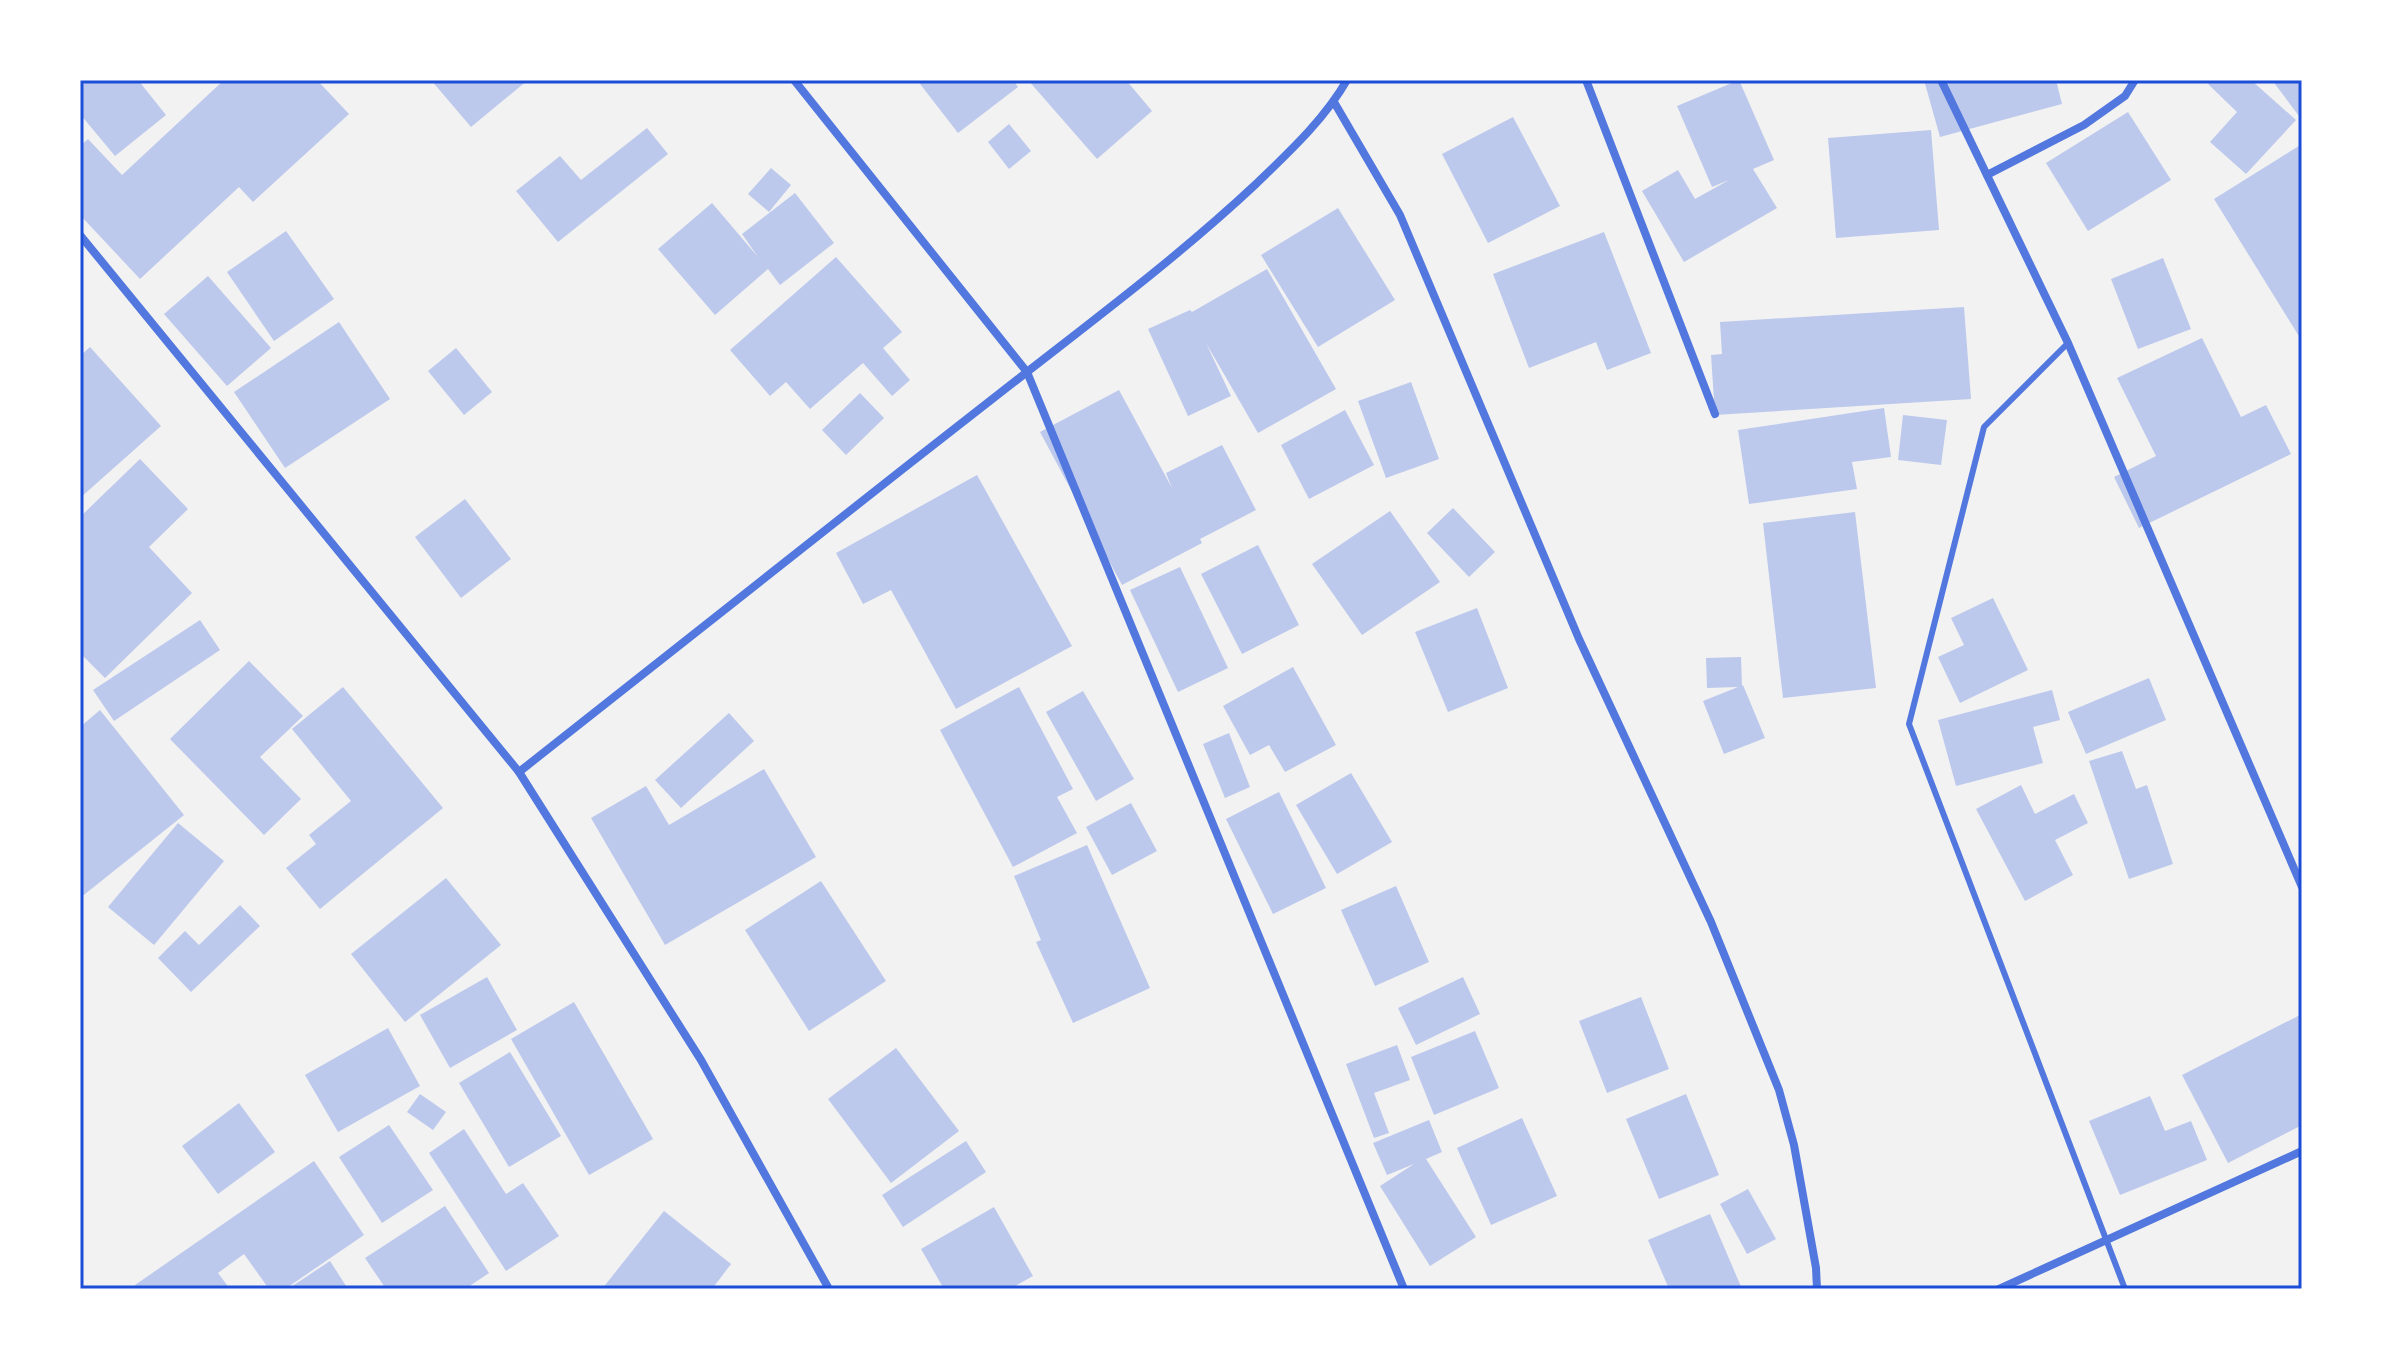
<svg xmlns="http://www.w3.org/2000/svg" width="2382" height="1369" font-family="'PT Sans',sans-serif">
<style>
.building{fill:#bdc9ec}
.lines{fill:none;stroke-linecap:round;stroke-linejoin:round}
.service{stroke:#5277de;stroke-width:6}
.minor{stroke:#5277de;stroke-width:8}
.neatline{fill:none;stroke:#1d4ed8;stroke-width:3}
</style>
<rect width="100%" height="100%" fill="#f2f2f2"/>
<g class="building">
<polygon points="89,80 138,80 166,115 115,156 80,114 80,87"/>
<polygon points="224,80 317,80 349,114 253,202 239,187 140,279 80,215 80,146 88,139 122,175"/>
<polygon points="431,80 528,80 471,127"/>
<polygon points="917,80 1013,80 1018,87 958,133"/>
<polygon points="1028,80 1126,80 1152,111 1097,159"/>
<polygon points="1739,80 1774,160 1753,169 1777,208 1684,262 1642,191 1678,170 1695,199 1729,180 1712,187 1677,106"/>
<polygon points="1924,80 2056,80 2062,104 1940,137"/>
<polygon points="2212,80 2251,80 2296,120 2246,174 2210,142 2237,112 2208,84"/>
<polygon points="2272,80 2302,80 2302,120"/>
<polygon points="2128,112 2171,180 2088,231 2046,163"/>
<polygon points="1513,117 1560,206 1488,243 1442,154"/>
<polygon points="1009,124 1031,151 1009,169 988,142"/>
<polygon points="647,128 668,154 558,242 516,191 560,156 581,180"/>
<polygon points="1931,130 1939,230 1836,238 1828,138"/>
<polygon points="2302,144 2302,341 2214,199"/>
<polygon points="771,168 791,185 769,212 748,194"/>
<polygon points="795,193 834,243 780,285 768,269 715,315 658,249 712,203 758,257 742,234"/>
<polygon points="1338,208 1395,300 1318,347 1261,255"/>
<polygon points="286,231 334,299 274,341 227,272"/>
<polygon points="1604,232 1651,353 1607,370 1596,342 1529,368 1493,274"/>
<polygon points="836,257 902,332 883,348 910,380 892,396 863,363 810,409 786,382 770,396 730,350"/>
<polygon points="2163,258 2191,329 2138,349 2111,279"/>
<polygon points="1267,269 1336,389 1258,433 1206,343 1231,396 1188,416 1148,329 1190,310 1192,312"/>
<polygon points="208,276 271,348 227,386 164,314"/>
<polygon points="1964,307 1971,399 1715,415 1711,355 1722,354 1720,322"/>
<polygon points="339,322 390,399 285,468 234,392"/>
<polygon points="2202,338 2241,417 2266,405 2291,454 2139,528 2114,477 2156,456 2117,378"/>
<polygon points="90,347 161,426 80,498 80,356"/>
<polygon points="456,348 492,392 464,415 428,371"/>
<polygon points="1411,382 1439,459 1386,478 1358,401"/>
<polygon points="1119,390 1172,488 1166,473 1222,445 1256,510 1200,539 1202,543 1122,585 1040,432"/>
<polygon points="860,393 884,418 846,455 822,430"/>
<polygon points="1884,408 1891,457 1852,462 1857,489 1749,504 1738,430"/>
<polygon points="1345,410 1374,465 1309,499 1281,445"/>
<polygon points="1903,415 1947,420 1941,465 1898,460"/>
<polygon points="140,459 188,509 149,547 192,593 105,678 80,653 80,517"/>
<polygon points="977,475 1072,646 956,709 891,590 863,604 836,553"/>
<polygon points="465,499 511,559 461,598 415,537"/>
<polygon points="1453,508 1495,552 1469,577 1427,533"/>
<polygon points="1390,511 1440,582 1362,635 1312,564"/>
<polygon points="1855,512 1876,688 1783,698 1763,523"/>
<polygon points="1258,545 1299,625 1242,654 1201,574"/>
<polygon points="1180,567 1228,668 1178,692 1130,590"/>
<polygon points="1993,598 2028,670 1960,703 1938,657 1964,645 1951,618"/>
<polygon points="1477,608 1508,688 1448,712 1415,632"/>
<polygon points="200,620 220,650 114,721 93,690"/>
<polygon points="1741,657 1742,686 1743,685 1765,738 1724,754 1703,701 1738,687 1707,688 1706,658"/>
<polygon points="249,661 303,716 260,757 301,799 264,835 170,739"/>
<polygon points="1293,667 1336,745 1285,772 1269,745 1250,755 1223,706"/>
<polygon points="2149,678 2166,720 2086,754 2068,712"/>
<polygon points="343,687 443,808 320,909 286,868 316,844 309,835 351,801 292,729"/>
<polygon points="1019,687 1073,789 1057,797 1077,833 1013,867 940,730"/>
<polygon points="2052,690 2060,720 2033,727 2043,763 1956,786 1938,720"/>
<polygon points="1083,691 1134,779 1096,801 1046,712"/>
<polygon points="100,710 184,815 80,898 80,727"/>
<polygon points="729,713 754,741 681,808 655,780"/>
<polygon points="1229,733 1250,787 1225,798 1203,744"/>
<polygon points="2122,751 2136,789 2147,785 2173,864 2129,879 2089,761"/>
<polygon points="764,769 816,857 665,945 591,818 646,786 669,825"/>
<polygon points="1351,773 1392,842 1337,874 1296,805"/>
<polygon points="2021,785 2035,814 2074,794 2088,823 2055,840 2073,875 2025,901 1976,809"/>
<polygon points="1279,792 1326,888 1273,914 1226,819"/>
<polygon points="1131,803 1157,851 1112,875 1086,827"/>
<polygon points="178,823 224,861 154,945 108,907"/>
<polygon points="1087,845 1150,988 1073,1023 1036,942 1041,940 1014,876"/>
<polygon points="446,878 501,945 405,1022 351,954"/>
<polygon points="821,881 886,981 809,1031 745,930"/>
<polygon points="1396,886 1429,962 1375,986 1341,910"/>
<polygon points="240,905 260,926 191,992 158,958 185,931 199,945"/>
<polygon points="487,977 517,1030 450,1068 420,1015"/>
<polygon points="1463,977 1480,1014 1416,1045 1398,1008"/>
<polygon points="1641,997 1669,1069 1607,1093 1579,1021"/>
<polygon points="574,1002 653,1139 589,1175 511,1039"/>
<polygon points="2302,1014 2302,1125 2228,1163 2182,1075"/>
<polygon points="388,1028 420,1086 338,1132 305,1075"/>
<polygon points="1475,1031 1499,1088 1434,1115 1411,1057"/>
<polygon points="1397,1045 1410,1080 1374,1093 1389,1133 1374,1138 1346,1064"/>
<polygon points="896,1048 959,1131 891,1183 828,1099"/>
<polygon points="510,1052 561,1136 509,1167 459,1083"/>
<polygon points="420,1094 446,1112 433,1130 407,1112"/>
<polygon points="1686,1094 1719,1175 1659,1199 1626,1119"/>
<polygon points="2150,1096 2165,1131 2191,1121 2207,1160 2120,1195 2089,1121"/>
<polygon points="239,1103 275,1152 218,1194 182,1146"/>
<polygon points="1522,1118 1557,1196 1491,1225 1457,1148"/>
<polygon points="1429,1120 1442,1152 1426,1159 1476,1237 1430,1266 1380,1186 1414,1164 1387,1175 1373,1143"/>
<polygon points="389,1125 433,1190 382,1223 339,1157"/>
<polygon points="464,1129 506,1194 523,1183 559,1236 506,1271 429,1153"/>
<polygon points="966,1141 986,1172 903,1227 882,1195"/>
<polygon points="314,1161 364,1235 285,1289 269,1289 244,1254 218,1273 230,1289 138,1289 135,1285"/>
<polygon points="1748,1189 1776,1239 1747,1254 1720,1204"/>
<polygon points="445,1206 489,1273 465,1289 386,1289 365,1258"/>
<polygon points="994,1207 1033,1276 1010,1289 944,1289 921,1249"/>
<polygon points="664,1211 731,1264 712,1289 602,1289"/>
<polygon points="1710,1214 1742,1289 1669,1289 1648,1240"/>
<polygon points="330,1261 348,1289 288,1289"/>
</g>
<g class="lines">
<polyline class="service" points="2068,343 1984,427 1909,724 2125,1289"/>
<g class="minor">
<polyline points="794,80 1027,372 1404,1289"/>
<polyline points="1586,80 1715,414"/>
<polyline points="1941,80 2068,343 2302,887"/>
<polyline points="1334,102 1400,215 1579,639 1711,922 1779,1090 1794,1145 1816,1268 1817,1289"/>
<polyline points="1987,175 2084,125 2125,96 2135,80"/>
<polyline points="80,235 519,772 701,1060 829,1289"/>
<path d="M 519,772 C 685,640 851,509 1018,379 C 1100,315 1179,256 1256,184 C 1289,152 1324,120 1347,80"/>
<polyline points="1999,1289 2302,1151"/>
</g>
</g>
<rect width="2382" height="1369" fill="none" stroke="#ffffff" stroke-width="164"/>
<rect x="82" y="82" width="2218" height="1205" class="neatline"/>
</svg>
